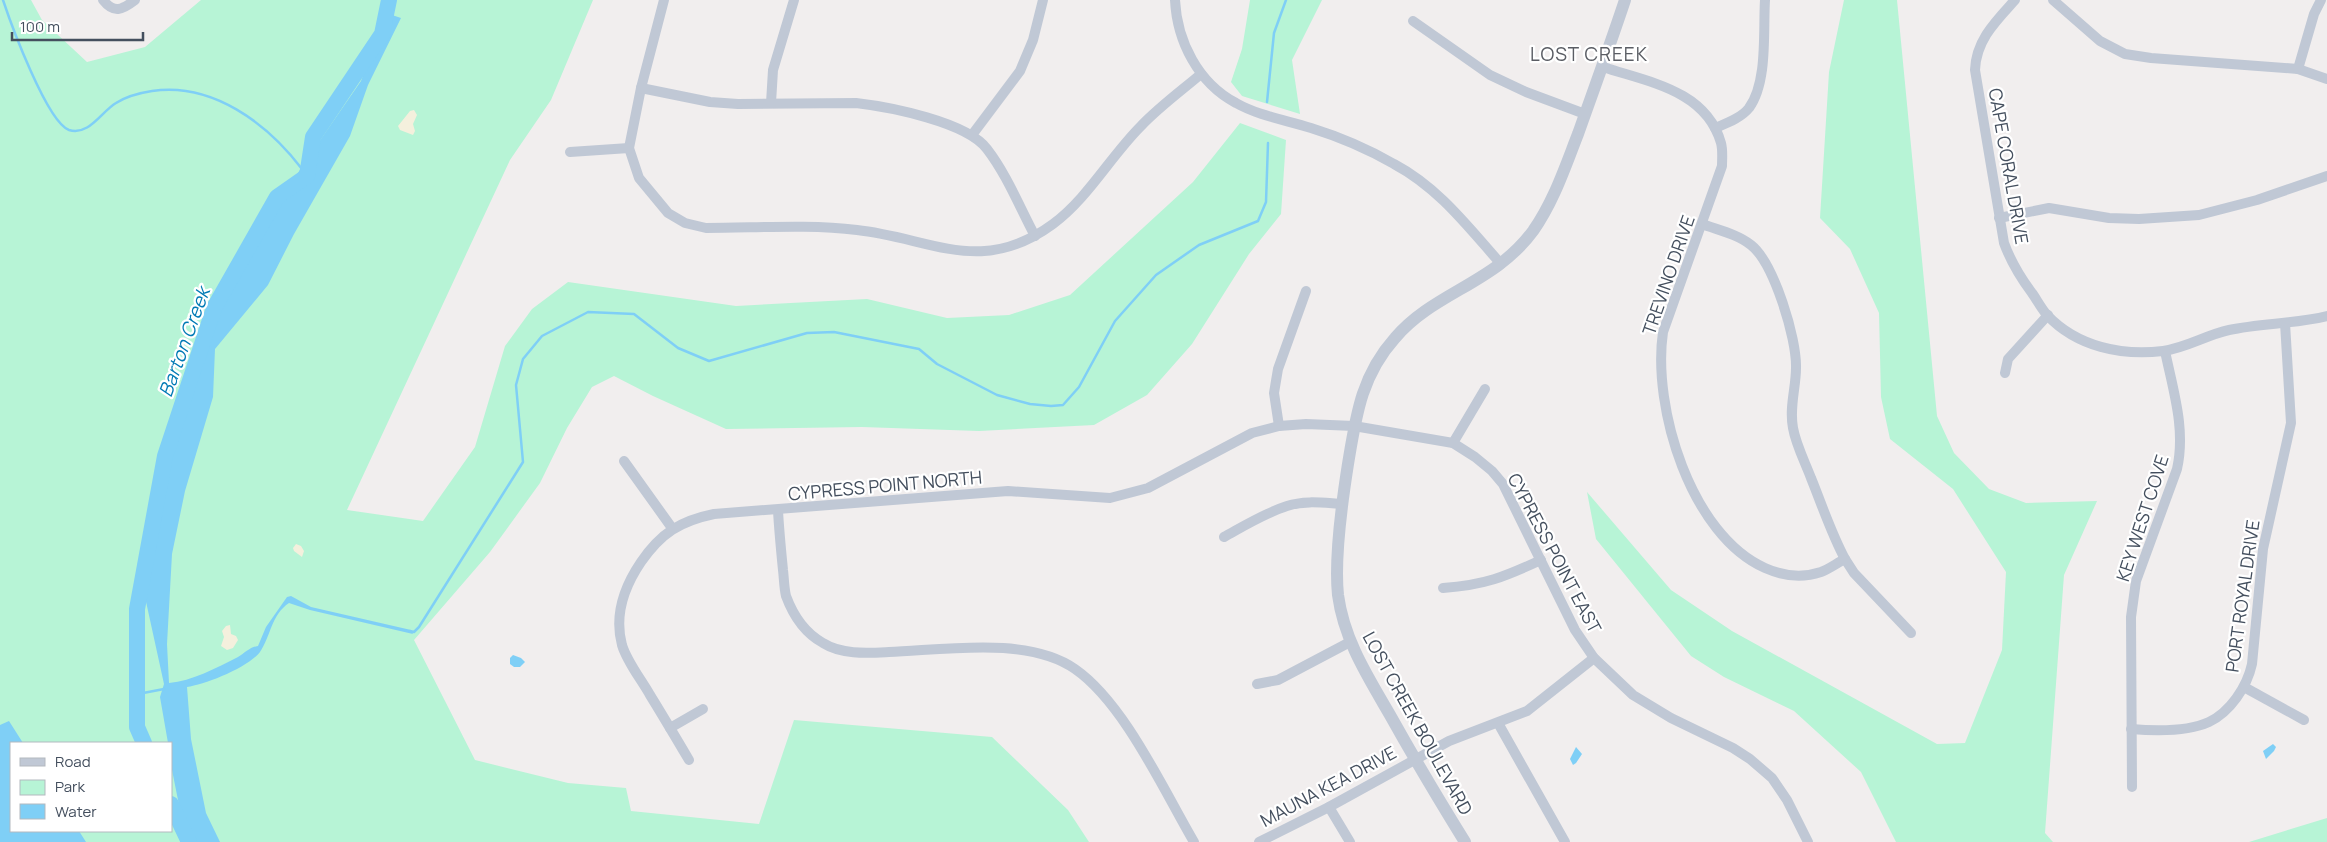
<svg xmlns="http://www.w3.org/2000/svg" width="2327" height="842" font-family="Manrope,sans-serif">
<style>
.green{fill:#b7f4d6;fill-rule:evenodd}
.sand{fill:#f4f0dd}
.water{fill:#7fcff6}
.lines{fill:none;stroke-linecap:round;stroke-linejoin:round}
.stream{stroke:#7fcff6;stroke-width:2.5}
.river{stroke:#7fcff6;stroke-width:16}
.minor{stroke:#c0c8d5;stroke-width:10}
.tertiary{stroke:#c0c8d5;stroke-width:12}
.labels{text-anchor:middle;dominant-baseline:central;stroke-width:4.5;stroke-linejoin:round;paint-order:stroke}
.street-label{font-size:18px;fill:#444f5e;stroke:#fff}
.neighbourhood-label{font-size:19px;letter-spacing:1px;fill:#5a5d64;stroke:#fff}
.water-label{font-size:19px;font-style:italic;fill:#007ab5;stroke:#fff}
</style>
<rect width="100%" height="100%" fill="#f1eeee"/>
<g class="green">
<path d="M 0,0 L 31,0 L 42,20 L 87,62 L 145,47 L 201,0 L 593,0 L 551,100 L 510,160 L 347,510 L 423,521 L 475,447 L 505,346 L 532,309 L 568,282 L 736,306 L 867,299 L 947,318 L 1009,315 L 1070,295 L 1193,182 L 1240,123 L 1286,140 L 1281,214 L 1249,254 L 1192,344 L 1147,395 L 1094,425 L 979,431 L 862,427 L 726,429 L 653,396 L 614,376 L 592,387 L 567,428 L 540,483 L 490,552 L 414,640 L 475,760 L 568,783 L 626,788 L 631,811 L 759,824 L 794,720 L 992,737 L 1068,810 L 1089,842 L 0,842 ZM 11,743 L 171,743 L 171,831 L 11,831 Z"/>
<polygon points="1250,0 1322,0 1292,60 1300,114 1242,96 1231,82 1242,49"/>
<polygon points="1844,0 1897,0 1937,416 1954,453 1989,489 2026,503 2097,501 2064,575 2045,833 2053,842 1896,842 1861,772 1794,711 1724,677 1691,656 1596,539 1587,492 1671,590 1732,631 1937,744 1965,743 2002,650 2006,572 1953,489 1890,439 1881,397 1879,313 1850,249 1820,218 1829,72"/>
<polygon points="2327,818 2327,842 2249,842"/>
</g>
<g class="sand">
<polygon points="414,110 417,115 413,124 415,131 413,135 400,130 398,126 410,111"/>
<polygon points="296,544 301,546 304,551 302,557 294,551 293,548"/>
<polygon points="230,625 231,634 236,636 238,640 233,648 227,650 221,646 224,637 222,631 226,626"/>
</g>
<g class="water">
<path d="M 386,13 L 401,18 L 368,85 L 350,136 L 294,234 L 268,285 L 215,349 L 213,397 L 185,491 L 172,554 L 167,644 L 169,683 C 192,681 216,668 238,657 C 245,653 250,647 258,646 L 266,627 L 287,597 L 291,596 L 311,607 L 411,630 L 413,634 L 310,610 L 289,603 C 271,615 271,636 260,652 C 249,667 205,685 187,687 L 191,739 L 206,813 L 220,842 L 196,842 L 181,815 L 171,765 L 171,743 L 168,743 L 160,697 L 164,684 L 145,597 L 166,471 L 189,380 L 217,315 L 269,221 L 301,168 L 361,81 Z"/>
<polygon points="513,655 521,658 525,662 520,667 514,667 510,664 510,658"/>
<polygon points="9,721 23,743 11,743 11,831 79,831 86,842 0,842 0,725"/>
<polygon points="2273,744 2276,747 2274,751 2266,759 2263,751"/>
<polygon points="1576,747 1582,754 1576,763 1573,765 1570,759"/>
</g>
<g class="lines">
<g class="stream">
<path d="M 3,0 C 11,24 47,122 69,130 C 89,136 101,112 116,103 C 127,96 139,93 152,91 C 212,82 267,123 302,169"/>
<polyline points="1267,102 1274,33 1286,0"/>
<polyline points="410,631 414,632 419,627 523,462 516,385 523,359 542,336 588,312 634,314 678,348 709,361 807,333 834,332 919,349 937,364 997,395 1030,404 1051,406 1063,405 1079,387 1115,321 1156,275 1199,245 1258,221 1266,202 1268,143"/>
<polyline points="138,694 164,689"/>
</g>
<g class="river">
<polyline points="144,743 137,727 137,609 165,456 214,308 277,197 307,176 313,137 382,34 389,0"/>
<polyline points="171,804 189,842"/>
</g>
<g class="minor">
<path d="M 103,0 C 114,14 122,10 135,0"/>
<path d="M 664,0 L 641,88 L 629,148 L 639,178 L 668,213 L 685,223 L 706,228 C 756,228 808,224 857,230 C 931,238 981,277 1053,224 C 1088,198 1110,157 1141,126 C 1159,107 1181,91 1201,74"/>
<path d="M 1175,0 C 1177,41 1198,83 1236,103 C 1259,116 1286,120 1311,128 C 1340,137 1368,149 1394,164 C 1439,188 1468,227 1501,264"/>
<path d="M 2015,0 C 1996,21 1976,40 1975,70 L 2004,243 C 2011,262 2020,277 2032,293 C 2037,300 2041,308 2047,315 C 2077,347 2122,356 2163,351 C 2186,348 2206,335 2229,330 C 2261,323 2295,324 2327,316"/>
<polyline points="2053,0 2100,41 2125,54 2151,58 2298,69 2327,79"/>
<polyline points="1413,21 1490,75 1526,92 1585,114"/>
<path d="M 1603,67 C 1648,82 1706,90 1721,143 C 1723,150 1722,159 1722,166 L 1663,332 C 1652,408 1691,535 1765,568 C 1783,576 1803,578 1821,572 C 1829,569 1837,563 1845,559"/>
<polyline points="2298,69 2314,14 2321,0"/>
<path d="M 641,88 L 710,102 L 738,104 L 856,103 C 890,107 967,122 987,149 C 1007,175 1020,208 1035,236"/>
<polyline points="771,103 773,70 794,0"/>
<path d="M 1715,128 C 1727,123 1741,118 1749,108 C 1768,82 1763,31 1765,0"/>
<polyline points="972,135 1020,71 1033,40 1043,0"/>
<polyline points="570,152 629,148"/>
<polyline points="1999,218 2049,208 2109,218 2139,219 2199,215 2257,200 2327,176"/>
<path d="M 1702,224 C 1718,230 1737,234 1751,245 C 1774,263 1797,339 1796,368 C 1796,388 1789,407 1793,428 C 1796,445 1805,462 1811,478 C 1822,505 1831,533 1845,559 L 1854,573 L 1911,633"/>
<polyline points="2005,373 2008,359 2048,315"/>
<polyline points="1279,426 1274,393 1278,369 1306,291"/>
<polyline points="1453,443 1485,389"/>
<polyline points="624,461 672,528"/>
<path d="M 778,510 C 779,530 781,550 783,570 C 784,578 784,588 786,596 C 793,615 805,633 823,643 C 842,655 868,653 889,652 C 944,650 1028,636 1075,669 C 1124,703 1163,789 1194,842"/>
<path d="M 1224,537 C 1244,526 1265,513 1287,506 C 1305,500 1324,503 1342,504"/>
<path d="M 1443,588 C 1485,585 1504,577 1541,560"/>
<polyline points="1257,684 1278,680 1350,642"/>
<polyline points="2244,687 2304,720"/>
<polyline points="1498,723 1565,842"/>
<polyline points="670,728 703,709"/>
<path d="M 2131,729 C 2154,731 2187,732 2209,722 C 2230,712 2247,687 2252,664 L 2263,549 L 2291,423 L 2285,323"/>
<path d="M 689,760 C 676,738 663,716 650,695 C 641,679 627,662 622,645 C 614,615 624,587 641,562 C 661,533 680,521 714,514 L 1008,491 L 1110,498 L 1148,488 L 1252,433 L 1279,426 L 1306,424 L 1354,426 L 1453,443 L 1475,457 L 1492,471 L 1503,484 L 1575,630 L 1594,658 L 1633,695 L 1671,718 L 1733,748 L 1750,759 L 1772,778 L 1787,800 L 1808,842"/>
<path d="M 2132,787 L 2131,617 L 2136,581 L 2177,469 C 2186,429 2173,390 2165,351"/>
<polyline points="1329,807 1350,842"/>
<polyline points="1259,842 1329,807 1449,741 1527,711 1594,658"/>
</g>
<path class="tertiary" d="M 1465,842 C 1439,800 1414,758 1390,715 C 1368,677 1344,640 1338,595 C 1334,557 1342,502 1348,464 C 1356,416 1361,376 1395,338 C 1434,292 1494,284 1533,231 C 1554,201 1565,167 1578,134 C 1594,89 1610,45 1625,0"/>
</g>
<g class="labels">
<g class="street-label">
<text transform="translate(2009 166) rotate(80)">CAPE CORAL DRIVE</text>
<text transform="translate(1668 275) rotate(-71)">TREVINO DRIVE</text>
<text transform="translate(885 485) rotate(-5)">CYPRESS POINT NORTH</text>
<text transform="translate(2142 518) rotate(-72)">KEY WEST COVE</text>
<text transform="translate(1555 553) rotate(62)">CYPRESS POINT EAST</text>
<text transform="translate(2242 596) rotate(-82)">PORT ROYAL DRIVE</text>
<text transform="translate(1418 723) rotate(61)">LOST CREEK BOULEVARD</text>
<text transform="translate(1328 786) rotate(-28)">MAUNA KEA DRIVE</text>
</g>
<g class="neighbourhood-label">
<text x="1589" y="54">LOST CREEK</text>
</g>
<g class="water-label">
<text transform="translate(184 342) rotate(-70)">Barton Creek</text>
</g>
</g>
<rect x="10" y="742" width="162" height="90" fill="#ffffff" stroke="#b4b9bf"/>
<rect x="20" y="758" width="25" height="8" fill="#c0c8d5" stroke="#b4b9bf"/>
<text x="55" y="767" font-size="15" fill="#444f5e">Road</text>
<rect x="20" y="780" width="25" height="15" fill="#b7f4d6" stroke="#b4b9bf"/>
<text x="55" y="792" font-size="15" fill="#444f5e">Park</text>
<rect x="20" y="804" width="25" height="15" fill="#7fcff6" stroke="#b4b9bf"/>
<text x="55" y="817" font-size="15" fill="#444f5e">Water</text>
<path d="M12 32v8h131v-8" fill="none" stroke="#444f5e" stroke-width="2.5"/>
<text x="20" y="32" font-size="15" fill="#444f5e" stroke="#ffffff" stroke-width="4" paint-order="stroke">100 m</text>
</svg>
